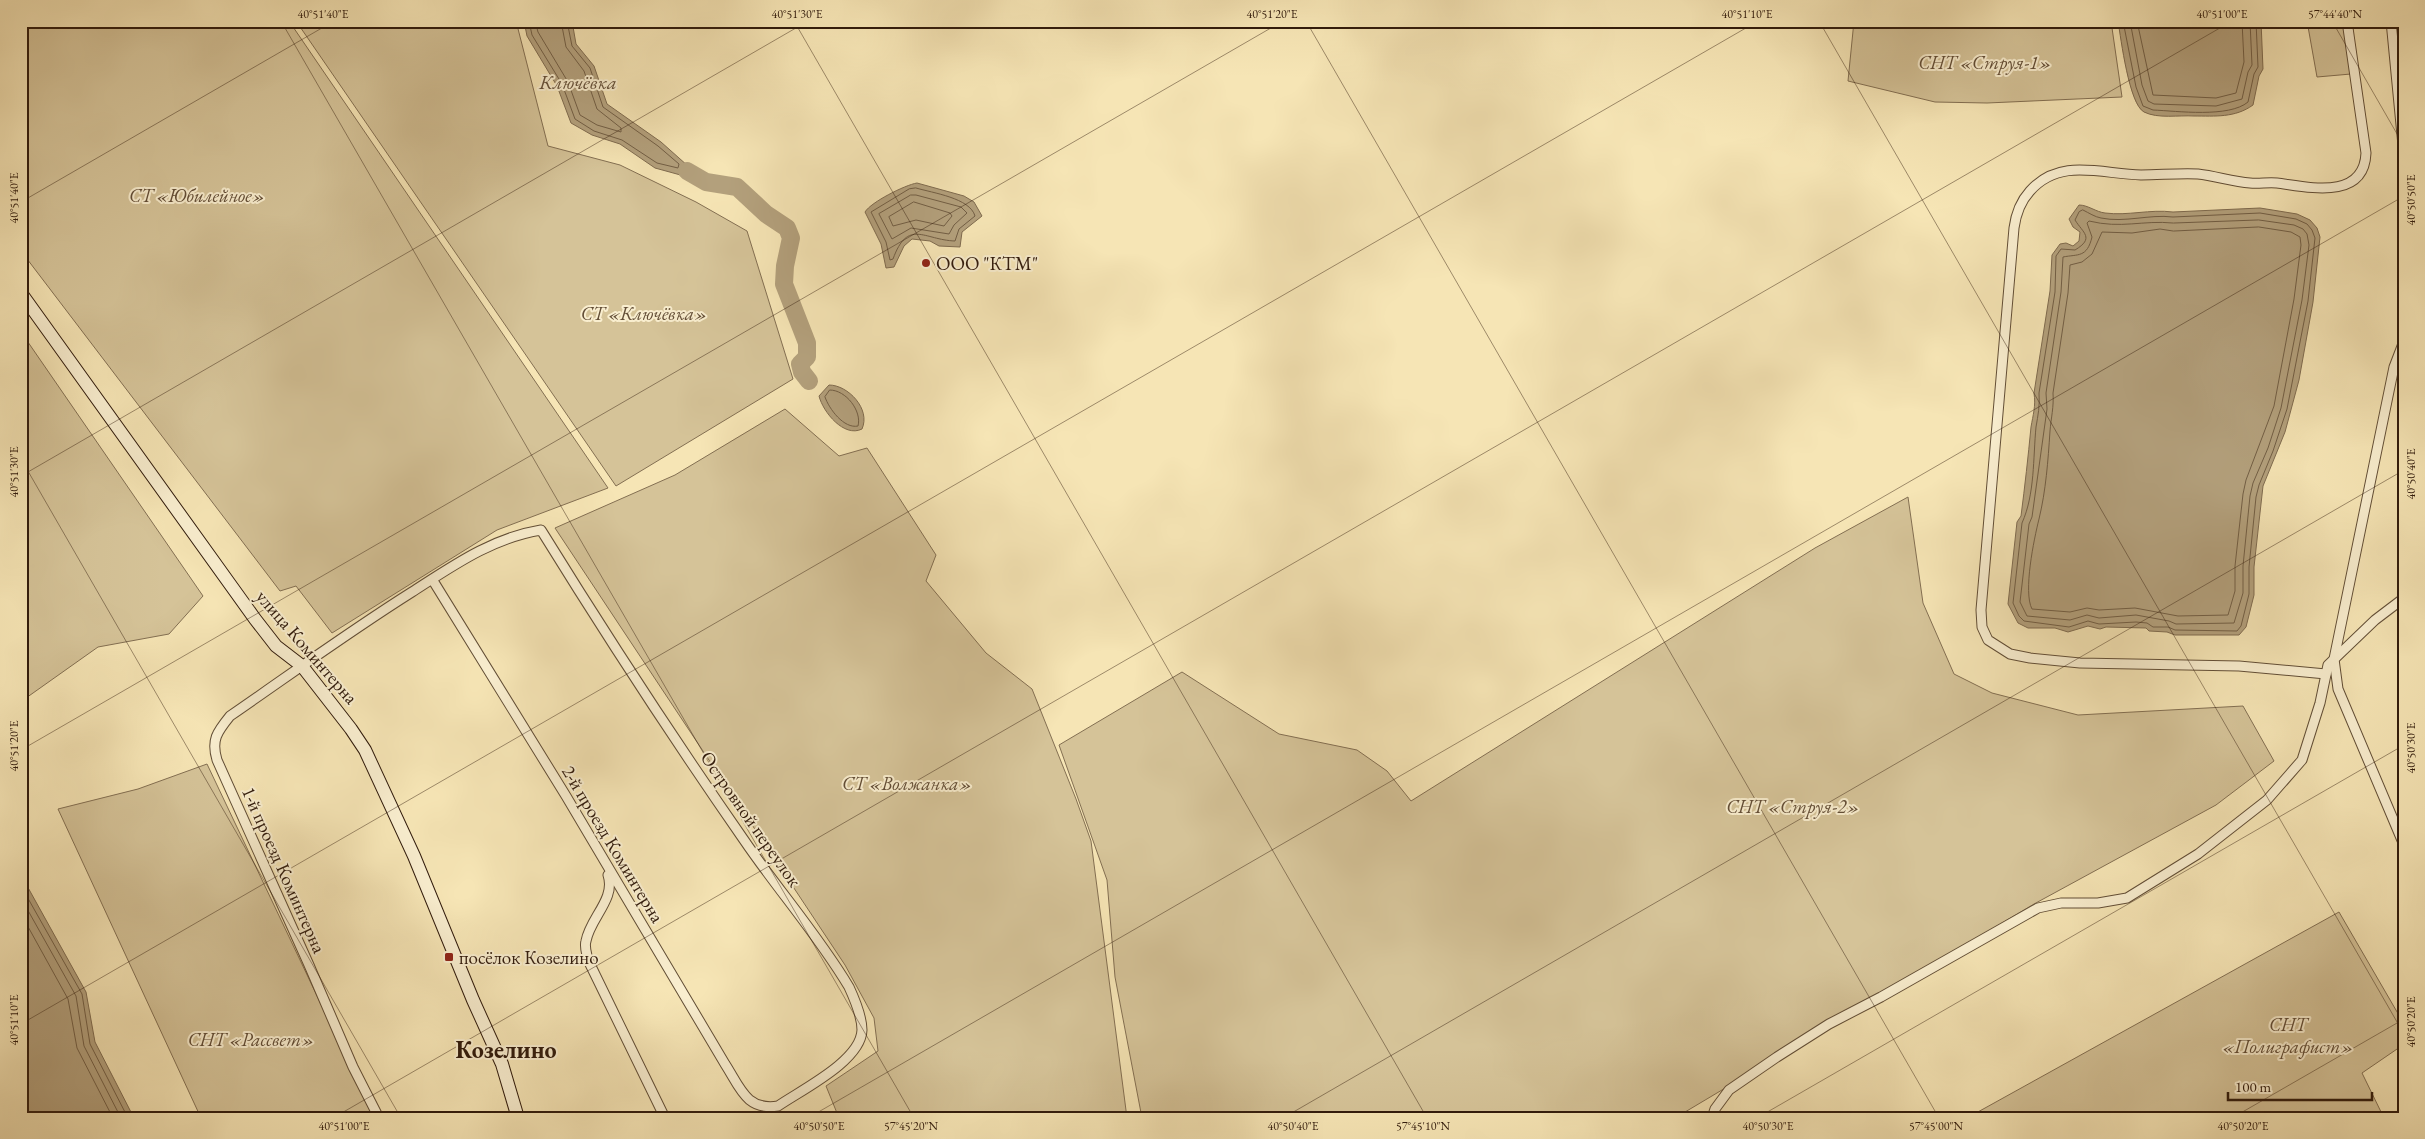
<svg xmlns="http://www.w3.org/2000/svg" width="2425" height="1139" font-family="'EB Garamond',serif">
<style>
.green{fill:#d5c398;stroke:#836f52}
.water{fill:#b3a07c;stroke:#7f6b4f}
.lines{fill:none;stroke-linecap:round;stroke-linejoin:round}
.shore{stroke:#725e44;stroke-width:1}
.river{stroke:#b3a07c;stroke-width:18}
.street-casing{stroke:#624e36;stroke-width:11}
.secondary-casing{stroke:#311b0c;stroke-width:14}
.street{stroke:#f9eecf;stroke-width:9}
.secondary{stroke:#f9eecf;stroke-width:12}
.ticks{fill:none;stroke:#311b0c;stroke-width:1;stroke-opacity:0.45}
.poi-dot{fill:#8f2418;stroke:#f9eecf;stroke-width:2}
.labels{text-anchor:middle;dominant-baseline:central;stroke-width:4;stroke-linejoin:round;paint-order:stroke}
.park-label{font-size:19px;font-style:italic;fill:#624d36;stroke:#f9eecf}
.poi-label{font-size:19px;fill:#311b0c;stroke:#f9eecf;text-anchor:start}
.street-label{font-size:19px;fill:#311b0c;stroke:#f9eecf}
.water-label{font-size:20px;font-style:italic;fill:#655039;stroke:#f9eecf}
.district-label{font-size:24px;font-weight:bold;fill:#311b0c;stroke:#f9eecf}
.neatline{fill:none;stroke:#311b0c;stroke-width:2}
.ticks-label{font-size:12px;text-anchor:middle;fill:#311b0c}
</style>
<rect width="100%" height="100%" fill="#f6e5b5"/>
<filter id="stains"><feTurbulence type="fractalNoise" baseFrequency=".004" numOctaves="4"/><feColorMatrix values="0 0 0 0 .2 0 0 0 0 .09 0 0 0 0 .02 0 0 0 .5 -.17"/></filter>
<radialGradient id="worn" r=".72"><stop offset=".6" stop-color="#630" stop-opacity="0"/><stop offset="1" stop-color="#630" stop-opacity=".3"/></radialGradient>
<g class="green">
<polygon points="21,21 289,21 608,488 497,530 332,633 296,586 280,591 21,251"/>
<polygon points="296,21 516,21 548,146 620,165 696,202 747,231 793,379 616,486"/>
<polygon points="1854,21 2111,21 2122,97 1987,103 1935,102 1848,81"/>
<polygon points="2307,21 2345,21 2351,74 2317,77"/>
<polygon points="21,332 203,596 169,634 98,647 26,698 21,690"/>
<polygon points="785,409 839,456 867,448 936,555 926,581 986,653 1032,689 1076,799 1091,841 1127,1118 839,1118 826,1086 878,1051 874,1018 845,965 555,528 675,475"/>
<polygon points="1908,497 1923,603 1954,674 1992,693 2078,715 2243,706 2274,761 2216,805 2034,904 1675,1118 1142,1118 1115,977 1107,880 1059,745 1182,672 1279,734 1357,750 1387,771 1411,801 1815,548"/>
<polygon points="207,764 375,1118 201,1118 58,809 138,789"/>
<polygon points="2339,912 2400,1017 2400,1047 2362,1073 2384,1118 1967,1118"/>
</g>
<g class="water">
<polygon points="524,21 572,21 576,44 594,66 607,104 661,142 706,182 655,168 620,144 592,135 571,123 557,86 527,36"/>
<path d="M 2118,21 L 2261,21 L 2263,69 L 2259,76 L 2253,105 C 2235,118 2215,116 2194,116 C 2179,115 2158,119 2144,112 C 2129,104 2121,39 2118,21 Z"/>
<path d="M 917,183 L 964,196 L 974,202 L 982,216 L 962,232 L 960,247 L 939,246 L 930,241 L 912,239 L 904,246 L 894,267 L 886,268 L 881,244 L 865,212 C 871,202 905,185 917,183 Z"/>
<path d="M 2079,205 C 2088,205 2096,212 2105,213 C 2128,216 2150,209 2173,212 L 2260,208 L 2297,214 L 2310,220 L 2317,228 L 2320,237 L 2313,302 L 2299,380 L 2285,432 L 2263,486 L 2254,567 L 2254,595 L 2246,627 L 2239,635 L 2175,635 L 2167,632 L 2149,631 L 2146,628 L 2106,627 L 2100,629 L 2088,626 L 2068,632 L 2055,628 L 2028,628 L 2018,623 L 2008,604 L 2017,522 L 2021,516 C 2025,485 2028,458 2031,427 C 2033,415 2036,406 2034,393 L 2050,291 L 2052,255 L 2060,244 L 2066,243 L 2073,246 L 2079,241 L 2080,232 L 2073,227 L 2069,219 Z"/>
<path d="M 829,385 C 848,385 871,409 862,429 C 844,438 823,412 819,396 Z"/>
<polygon points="21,879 26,884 86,992 95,1042 134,1118 21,1118"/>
</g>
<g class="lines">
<g class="shore">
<polyline points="529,21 532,35 562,84 575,119 594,131 622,140 657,163 678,168 679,164 658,146 603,107 590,68 572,46 567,21"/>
<polyline points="535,21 538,32 568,82 580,115 597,125 621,132 621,128 597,109 584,71 566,47 561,21"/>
<path d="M 2123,21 L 2136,87 L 2143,106 L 2153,110 C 2177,111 2229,118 2248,102 L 2254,74 L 2258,67 L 2256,21"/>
<polyline points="2130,21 2142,85 2148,101 2154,104 2216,106 2242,99 2248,72 2252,65 2250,21"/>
<polyline points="2137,21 2153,95 2216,98 2236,93 2244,62 2242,21"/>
<path d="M 916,188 C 933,193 970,198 975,216 L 959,229 L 955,241 C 924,240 908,218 893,259 L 890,260 L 886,242 L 871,212 L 909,189 Z"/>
<polygon points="911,195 916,195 961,207 967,213 954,225 949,234 911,228 892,239 879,214"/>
<polygon points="914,202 950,213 952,216 944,226 916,220 893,226 889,217"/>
<path d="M 2083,210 C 2089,213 2095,217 2101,218 C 2125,223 2149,214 2173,217 L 2260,213 L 2296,219 L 2307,224 L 2312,230 L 2315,238 L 2308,301 L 2287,409 L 2273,451 L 2259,485 L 2256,497 L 2249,567 L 2249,594 L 2241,626 L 2237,631 L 2175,630 L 2168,627 L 2153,627 L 2147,623 L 2136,622 L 2099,624 L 2088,621 L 2069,627 L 2024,621 L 2019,616 L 2013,603 L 2022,523 C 2035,494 2033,458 2036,427 C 2038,415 2040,406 2039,393 L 2055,292 L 2056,256 L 2061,249 L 2075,250 C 2095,238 2083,233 2075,220 L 2079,212 Z"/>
<path d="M 2259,220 L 2294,225 L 2303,229 L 2307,234 L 2309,245 L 2302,300 L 2281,408 L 2268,448 L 2253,483 L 2250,496 L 2243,566 L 2243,593 L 2234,623 L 2176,624 L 2169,621 L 2136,615 L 2099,618 L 2087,615 L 2070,620 L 2027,616 L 2020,602 L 2029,524 L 2032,517 L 2047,409 L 2046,393 L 2061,292 L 2063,257 C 2078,254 2087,258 2092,237 L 2087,223 L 2089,221 C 2121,229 2143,220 2173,223 Z"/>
<path d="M 2259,227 L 2291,232 L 2300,237 L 2301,245 L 2294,299 L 2274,406 L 2246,480 L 2243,494 L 2235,566 L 2235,591 L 2228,615 L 2178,616 L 2135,608 L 2099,610 L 2087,608 L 2070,612 L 2032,609 C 2023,592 2034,539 2039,519 C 2046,490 2048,461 2050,431 C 2051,418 2054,407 2053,393 L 2068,293 L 2070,265 L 2082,262 L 2092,254 L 2102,232 L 2132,233 L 2160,229 L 2173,231 Z"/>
<path d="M 830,390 C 846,390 862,411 858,426 C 844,429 829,409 825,397 Z"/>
<polyline points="21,886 82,994 90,1044 128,1118"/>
<polyline points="21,898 76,996 84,1046 121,1118"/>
<polyline points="21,914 68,999 77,1048 113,1118"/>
</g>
<polyline class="river" points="687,171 706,182 737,187 766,214 787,228 791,238 785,266 784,284 807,343 807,357 800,364 802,372 809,381"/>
<defs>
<g id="street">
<polyline points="2391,21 2404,156"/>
<polyline points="2404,341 2394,367 2334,659 2338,689 2404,845"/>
<path d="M 2326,674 L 2239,666 L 2080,663 L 2030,658 L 2010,654 L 1988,640 L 1982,627 L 1981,610 L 2014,228 C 2016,213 2020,202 2030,191 C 2060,157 2101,174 2141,175 C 2160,175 2179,173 2198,174 C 2216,176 2233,182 2250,183 C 2259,184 2268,182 2277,183 C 2308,187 2364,201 2366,153 L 2347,21"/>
<path d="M 608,875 C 616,899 590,918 586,941 C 584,947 587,954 588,960 L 665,1118"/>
<path d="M 379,1118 L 353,1067 L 309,965 L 217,760 C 211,740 217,732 230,716 C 291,674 350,631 412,592 C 454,565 492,538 541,530 C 606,635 673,738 744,840 C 778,890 818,935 849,987 C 855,1000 862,1016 862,1030 C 861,1061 801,1090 778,1106 C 746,1111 740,1087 725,1064 L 566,796 L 432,579"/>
<polyline points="1712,1118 1715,1109 1729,1090 1777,1057 1829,1024 1881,997 2038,908 2061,903 2098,903 2127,898 2198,854 2267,800 2302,760 2320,703 2328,665 2375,620 2404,598"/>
</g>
<polyline id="secondary" points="21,293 255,619 276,646 302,666 351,729 365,750 414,856 473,1000 502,1064 518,1118"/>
</defs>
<use href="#street" class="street-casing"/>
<use href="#secondary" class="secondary-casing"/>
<use href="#street" class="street"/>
<use href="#secondary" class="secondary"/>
</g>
<path class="ticks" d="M 281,21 L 914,1118M 794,21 L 1427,1118M 1306,21 L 1939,1118M 1819,21 L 2404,1034M 2332,21 L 2404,146M 21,202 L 334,21M 21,459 L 401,1118M 21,476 L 808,21M 21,750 L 1283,21M 21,1024 L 1758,21M 333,1118 L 2232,21M 808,1118 L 2404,196M 1283,1118 L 2404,470M 1757,1118 L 2404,745M 2232,1118 L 2404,1019"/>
<g class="poi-dot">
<circle cx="926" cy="263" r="5"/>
<rect x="444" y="952" width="10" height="10" rx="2.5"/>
</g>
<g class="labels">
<g class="park-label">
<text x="1985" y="62">СНТ «Струя-1»</text>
<text x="197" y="195">СТ «Юбилейное»</text>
<text x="644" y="313">СТ «Ключёвка»</text>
<text x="907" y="783">СТ «Волжанка»</text>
<text x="1793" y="806">СНТ «Струя-2»</text>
<text x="2288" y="1024">СНТ<tspan x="2288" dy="22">«Полиграфист»</tspan></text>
<text x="251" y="1039">СНТ «Рассвет»</text>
</g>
<g class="poi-label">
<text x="936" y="263">ООО "КТМ"</text>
<text x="459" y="957">посёлок Козелино</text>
</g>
<g class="street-label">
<text transform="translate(307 647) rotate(49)">улица Коминтерна</text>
<text transform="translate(751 819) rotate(55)">Островной переулок</text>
<text transform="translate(613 844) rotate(59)">2-й проезд Коминтерна</text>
<text transform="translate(284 870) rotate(66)">1-й проезд Коминтерна</text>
</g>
<g class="water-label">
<text x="578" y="82">Ключёвка</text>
</g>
<g class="district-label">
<text x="506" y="1049">Козелино</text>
</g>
</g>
<rect width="2425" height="1139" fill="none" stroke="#f6e5b5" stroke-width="55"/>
<path d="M2228 1092v8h144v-8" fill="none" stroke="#311b0c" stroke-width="2.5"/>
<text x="2235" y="1092" font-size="15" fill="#311b0c" stroke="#f9eecf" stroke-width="4" paint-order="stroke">100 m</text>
<rect x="28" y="28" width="2370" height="1084" class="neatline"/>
<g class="ticks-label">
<text x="323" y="18">40°51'40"E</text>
<text x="797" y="18">40°51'30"E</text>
<text x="1272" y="18">40°51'20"E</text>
<text x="1747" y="18">40°51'10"E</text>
<text x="2222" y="18">40°51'00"E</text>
<text x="2335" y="18">57°44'40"N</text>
<text transform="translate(14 198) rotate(-90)" y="4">40°51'40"E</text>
<text transform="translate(2411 200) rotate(-90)" y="4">40°50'50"E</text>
<text transform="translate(14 472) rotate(-90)" y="4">40°51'30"E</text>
<text transform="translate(2411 474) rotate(-90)" y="4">40°50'40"E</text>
<text transform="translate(14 746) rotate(-90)" y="4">40°51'20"E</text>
<text transform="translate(2411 748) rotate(-90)" y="4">40°50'30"E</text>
<text transform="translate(14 1020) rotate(-90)" y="4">40°51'10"E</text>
<text transform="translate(2411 1022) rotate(-90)" y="4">40°50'20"E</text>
<text x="344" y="1130">40°51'00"E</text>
<text x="819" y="1130">40°50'50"E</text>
<text x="911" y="1130">57°45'20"N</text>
<text x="1293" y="1130">40°50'40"E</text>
<text x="1423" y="1130">57°45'10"N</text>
<text x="1768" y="1130">40°50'30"E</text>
<text x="1936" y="1130">57°45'00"N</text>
<text x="2243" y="1130">40°50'20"E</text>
</g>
<rect width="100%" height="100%" filter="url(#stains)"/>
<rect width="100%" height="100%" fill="url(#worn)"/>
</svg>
